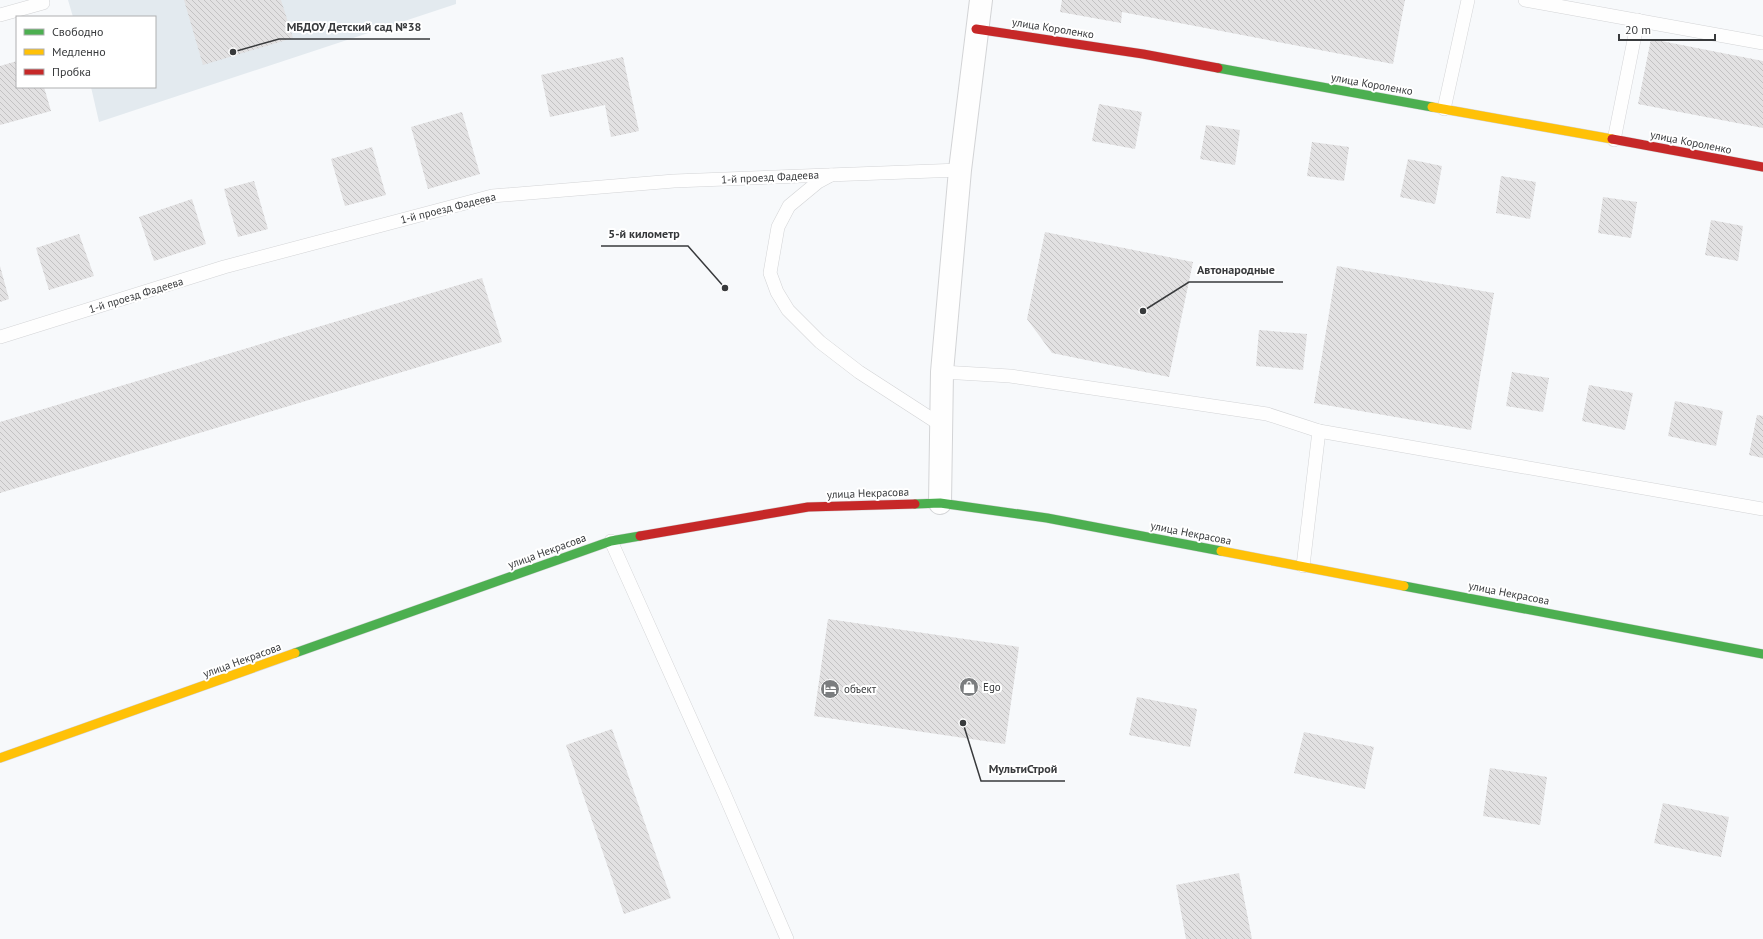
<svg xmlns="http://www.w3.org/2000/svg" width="1763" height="939" font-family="'PT Sans',sans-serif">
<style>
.built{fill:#e3eaef}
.building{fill:url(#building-back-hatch)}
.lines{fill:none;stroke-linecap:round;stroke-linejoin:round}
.lane-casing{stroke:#d3d4d6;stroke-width:14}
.street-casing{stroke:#d3d4d6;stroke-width:24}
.fast-casing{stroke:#d3d4d6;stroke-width:10}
.slow-casing{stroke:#d3d4d6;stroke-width:10}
.jam-casing{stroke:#d3d4d6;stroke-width:10}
.lane{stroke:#fefefe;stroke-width:13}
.street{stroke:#fefefe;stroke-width:22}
.fast{stroke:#4caf50;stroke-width:9}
.slow{stroke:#ffc107;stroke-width:9}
.jam{stroke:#c62828;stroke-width:9}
.labels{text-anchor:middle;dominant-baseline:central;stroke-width:4;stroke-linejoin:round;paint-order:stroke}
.street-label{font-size:11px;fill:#383a3c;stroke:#fff}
.poi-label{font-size:11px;fill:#383a3c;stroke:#fff;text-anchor:start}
.leader{fill:none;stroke:#383a3c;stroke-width:1.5}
.callout-dot{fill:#383a3c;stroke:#fff;stroke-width:1.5}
.callout-label{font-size:12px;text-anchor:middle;font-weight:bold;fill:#383a3c;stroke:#fff;stroke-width:4;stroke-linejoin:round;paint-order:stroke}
</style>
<defs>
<pattern id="building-back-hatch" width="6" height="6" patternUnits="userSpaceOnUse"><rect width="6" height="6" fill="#e2e1e2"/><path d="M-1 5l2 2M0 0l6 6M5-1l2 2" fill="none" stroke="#c3c2c3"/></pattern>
</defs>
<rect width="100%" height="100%" fill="#f7f9fb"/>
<polygon class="built" points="68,0 456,0 456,4 99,122 91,87 155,87 155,17 73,17"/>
<g class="building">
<polygon points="184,0 281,0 293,38 203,65"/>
<polygon points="1062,0 1405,0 1393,64 1122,12 1121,23 1060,12"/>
<polygon points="1651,39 1763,61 1763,128 1638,104"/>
<polygon points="623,57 639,131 611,137 605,105 550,117 541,75"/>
<polygon points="17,61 17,87 44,87 51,111 0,125 0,66"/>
<polygon points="1099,104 1142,112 1135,149 1092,141"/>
<polygon points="462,112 480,174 428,189 411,127"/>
<polygon points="1206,125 1240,130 1235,165 1200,159"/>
<polygon points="1312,142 1349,147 1344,181 1307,176"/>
<polygon points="372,147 386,195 345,206 331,159"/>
<polygon points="1408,159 1442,166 1435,204 1400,197"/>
<polygon points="1501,176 1536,182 1530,219 1496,213"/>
<polygon points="254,181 268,229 238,237 224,189"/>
<polygon points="1603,197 1637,202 1631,238 1598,233"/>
<polygon points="192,199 206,244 154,261 139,217"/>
<polygon points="1711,220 1743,226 1738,261 1705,255"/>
<polygon points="1045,232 1193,262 1169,377 1052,353 1027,319"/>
<polygon points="79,234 94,276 49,290 36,248"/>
<polygon points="0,266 9,299 0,302"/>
<polygon points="1337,266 1494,293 1471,430 1314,403"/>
<polygon points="482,278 502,342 0,493 0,422"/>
<polygon points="1259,330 1307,334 1303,370 1256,366"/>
<polygon points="1512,372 1549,378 1543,412 1506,406"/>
<polygon points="1589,385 1633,393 1625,430 1582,421"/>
<polygon points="1675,401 1723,411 1716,446 1668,436"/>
<polygon points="1757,415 1763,416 1763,458 1749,455"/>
<polygon points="828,619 1019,647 1005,744 814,716"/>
<polygon points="1137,697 1197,709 1190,747 1129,735"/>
<polygon points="612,729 671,898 624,914 566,745"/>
<polygon points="1304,732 1374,747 1365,789 1294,773"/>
<polygon points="1490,768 1547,777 1540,825 1483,816"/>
<polygon points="1663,803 1729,817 1721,857 1654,843"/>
<polygon points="1239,873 1252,939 1186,939 1176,885"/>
</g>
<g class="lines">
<defs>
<g id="lane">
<polyline points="1525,0 1763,43"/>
<polyline points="0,15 43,3"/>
<polyline points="1444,109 1468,0"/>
<polyline points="1614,140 1638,20"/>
<polyline points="831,175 818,182 789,206 778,227 770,273 777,292 788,310 820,342 859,372 941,425"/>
<polyline points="0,337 224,267 492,196 674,181 960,170"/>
<polyline points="942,372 1010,376 1267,414 1319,431 1763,509"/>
<polyline points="611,541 724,793 787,939"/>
<polyline points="1303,566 1319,431"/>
</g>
<polyline id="street" points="940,503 942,372 960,170 981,0"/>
<g id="fast">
<polyline points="1218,68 1432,107"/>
<polyline points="915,504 940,503 1047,518 1221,551"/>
<polyline points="1404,586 1763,654"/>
<polyline points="295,653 611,541 640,536"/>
</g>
<g id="slow">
<polyline points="1432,107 1612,139"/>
<polyline points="1221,551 1404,586"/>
<polyline points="0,758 295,653"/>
</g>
<g id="jam">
<polyline points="976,29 1143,54 1218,68"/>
<polyline points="1612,139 1763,167"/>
<polyline points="640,536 808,507 915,504"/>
</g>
</defs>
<use href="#lane" class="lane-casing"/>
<use href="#street" class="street-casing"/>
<use href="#fast" class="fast-casing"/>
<use href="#slow" class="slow-casing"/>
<use href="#jam" class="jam-casing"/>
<use href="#lane" class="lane"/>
<use href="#street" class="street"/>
<use href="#fast" class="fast"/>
<use href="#slow" class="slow"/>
<use href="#jam" class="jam"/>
</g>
<defs>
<symbol id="shop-disc" viewBox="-11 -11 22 22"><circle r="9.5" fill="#7b7d7f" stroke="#fff"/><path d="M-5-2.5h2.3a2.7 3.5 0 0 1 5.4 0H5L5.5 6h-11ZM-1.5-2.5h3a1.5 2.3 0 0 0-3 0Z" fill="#fff"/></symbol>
<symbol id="hotel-disc" viewBox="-11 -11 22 22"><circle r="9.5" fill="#7b7d7f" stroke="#fff"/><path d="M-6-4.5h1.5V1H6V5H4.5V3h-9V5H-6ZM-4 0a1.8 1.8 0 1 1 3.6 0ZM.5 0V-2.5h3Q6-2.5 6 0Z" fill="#fff"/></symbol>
</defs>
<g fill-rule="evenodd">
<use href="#shop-disc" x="958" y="676" width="22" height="22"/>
<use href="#hotel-disc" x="819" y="678" width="22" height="22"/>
</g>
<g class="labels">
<g class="street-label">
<text transform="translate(1053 28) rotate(9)">улица Короленко</text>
<text transform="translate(1372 84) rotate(10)">улица Короленко</text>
<text transform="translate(1691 142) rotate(11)">улица Короленко</text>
<text transform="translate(770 177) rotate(-3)">1-й проезд Фадеева</text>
<text transform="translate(448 208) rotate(-14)">1-й проезд Фадеева</text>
<text transform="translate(136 295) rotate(-17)">1-й проезд Фадеева</text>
<text transform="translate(868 493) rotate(-2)">улица Некрасова</text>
<text transform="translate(1191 533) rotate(11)">улица Некрасова</text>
<text transform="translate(547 551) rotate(-20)">улица Некрасова</text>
<text transform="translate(1509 593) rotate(11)">улица Некрасова</text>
<text transform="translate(242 660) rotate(-20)">улица Некрасова</text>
</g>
<g class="poi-label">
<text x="983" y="687">Ego</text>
<text x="844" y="689">объект</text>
</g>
</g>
<path class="leader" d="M233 52L279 39H430M725 288L688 246H601M1143 311L1189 282H1283M963 723L981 781H1065"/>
<g class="callout-dot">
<circle cx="233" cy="52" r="4"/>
<circle cx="725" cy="288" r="4"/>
<circle cx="1143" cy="311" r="4"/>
<circle cx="963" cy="723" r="4"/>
</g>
<g class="callout-label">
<text x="354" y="31">МБДОУ Детский сад №38</text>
<text x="644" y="238">5-й километр</text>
<text x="1236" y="274">Автонародные</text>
<text x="1023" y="773">МультиСтрой</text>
</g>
<rect x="16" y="16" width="140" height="72" fill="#ffffff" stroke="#afb0b1"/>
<rect x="24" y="29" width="20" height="6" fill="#4caf50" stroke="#afb0b1"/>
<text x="52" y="36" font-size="12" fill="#383a3c">Свободно</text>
<rect x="24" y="49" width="20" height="6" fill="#ffc107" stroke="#afb0b1"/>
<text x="52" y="56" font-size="12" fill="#383a3c">Медленно</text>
<rect x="24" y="69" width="20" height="6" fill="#c62828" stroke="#afb0b1"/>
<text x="52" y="76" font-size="12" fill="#383a3c">Пробка</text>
<path d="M1619 34v6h96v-6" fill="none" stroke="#383a3c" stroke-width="2"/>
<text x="1625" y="34" font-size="12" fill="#383a3c" stroke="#ffffff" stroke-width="3" paint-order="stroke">20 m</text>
</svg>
